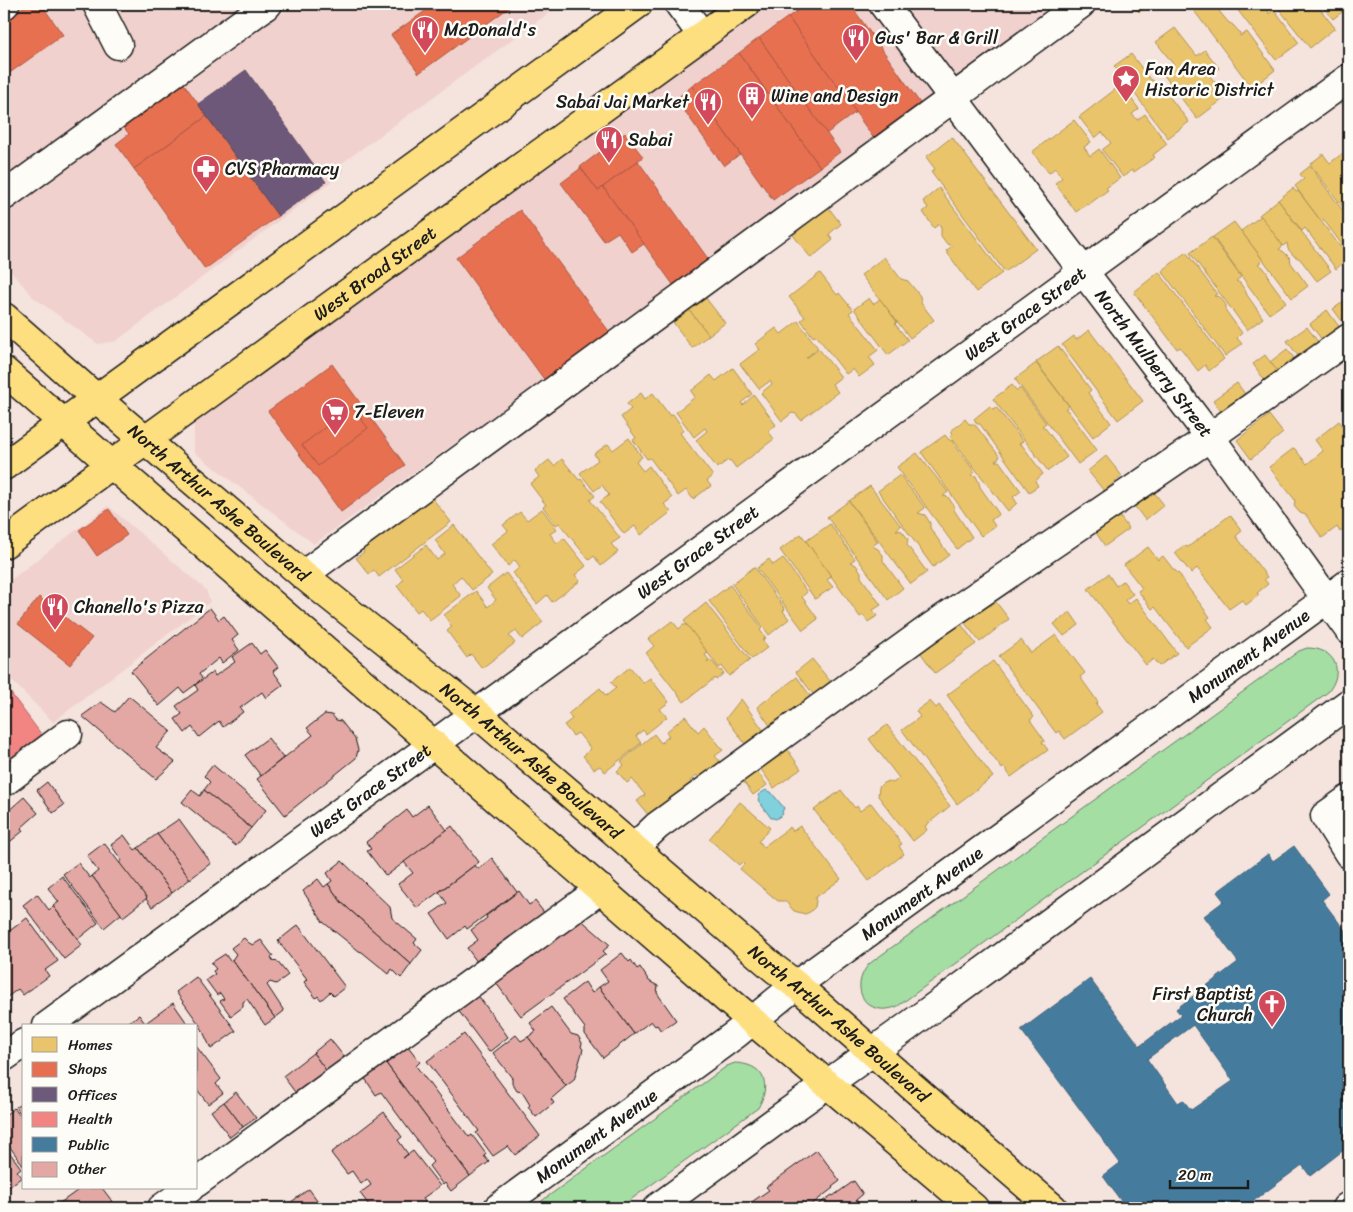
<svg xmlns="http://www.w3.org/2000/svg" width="1353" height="1212" font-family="Sriracha,sans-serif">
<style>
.built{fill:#f0d1cd}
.green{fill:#a4dea3;stroke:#607d60}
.water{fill:#80d0dd;stroke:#588890}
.homes{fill:#e9c46a;stroke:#ac9253}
.shops{fill:#e76f51;stroke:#aa5641}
.offices{fill:#6d597a;stroke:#55475e}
.health{fill:#f28482;stroke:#b26563}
.public{fill:#457b9d;stroke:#395e76;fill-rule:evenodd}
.building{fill:#e3a8a4;stroke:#1c1c1c}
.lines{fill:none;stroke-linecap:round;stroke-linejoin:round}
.minor-casing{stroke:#1c1c1c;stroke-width:31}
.major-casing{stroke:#1c1c1c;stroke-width:31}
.minor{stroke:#fdfcf7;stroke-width:28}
.major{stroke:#fedf80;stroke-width:28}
.labels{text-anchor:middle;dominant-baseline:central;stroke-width:5;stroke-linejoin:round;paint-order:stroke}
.poi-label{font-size:18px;fill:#1c1c1c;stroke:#fdfcf7;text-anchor:start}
.street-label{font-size:18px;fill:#1c1c1c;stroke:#fdfcf7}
</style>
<rect width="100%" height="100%" fill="#f5e3de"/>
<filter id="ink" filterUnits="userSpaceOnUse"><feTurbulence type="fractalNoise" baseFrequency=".02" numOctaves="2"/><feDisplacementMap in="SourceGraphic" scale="10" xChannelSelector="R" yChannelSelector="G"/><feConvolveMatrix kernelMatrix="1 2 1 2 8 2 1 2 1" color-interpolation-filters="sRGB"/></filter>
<g filter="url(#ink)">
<g class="built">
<polygon points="4,4 242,4 259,30 295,4 561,4 342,163 343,173 116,341 98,344 33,297 4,263"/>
<polygon points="768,4 1069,4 314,544 194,452 194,424"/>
<polygon points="108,506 206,590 210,602 53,722 4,673 4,585"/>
</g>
<g class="green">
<path d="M 1307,648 C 1335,648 1345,671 1328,692 L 898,1006 C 868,1019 847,990 869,964 L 1299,651 Z"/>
<path d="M 735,1063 C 764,1064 772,1084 758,1108 L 619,1208 L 532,1208 L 727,1066 Z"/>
</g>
<polygon class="water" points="766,790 767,791 771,792 784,808 782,812 783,814 776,819 773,818 771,818 758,800 759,797 758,795"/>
<g class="homes">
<polygon points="1132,4 1149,4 1139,12"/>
<polygon points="1198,4 1217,4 1222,9 1219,11 1228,22 1233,25 1240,33 1240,36 1247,32 1275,70 1252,88 1192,8"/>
<polygon points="1233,4 1264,4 1268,9 1269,14 1274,9 1299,43 1276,60"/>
<polygon points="1275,4 1316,4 1335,28 1310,48"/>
<polygon points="1320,4 1349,4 1349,13 1342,12 1333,19"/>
<polygon points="1175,28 1197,56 1205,50 1219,68 1210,76 1226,97 1197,119 1163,74 1174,65 1156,42"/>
<polygon points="1131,54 1150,79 1154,81 1162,90 1161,94 1165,91 1189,122 1168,138 1114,66"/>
<polygon points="1121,85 1139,109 1132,114 1137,120 1145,114 1167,144 1153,155 1155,157 1134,172 1132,170 1123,177 1102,150 1111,143 1102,132 1095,138 1079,117"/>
<polygon points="1074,120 1091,142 1084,147 1090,156 1099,149 1120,178 1106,188 1108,190 1088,205 1087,204 1076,212 1055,183 1062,178 1055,168 1049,173 1032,152"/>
<polygon points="952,137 1036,249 1005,272 931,172 935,169 926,157"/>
<polygon points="1343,153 1349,161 1349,209 1346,211 1310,164 1323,154 1330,163"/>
<polygon points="1310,166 1349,219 1349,254 1323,219 1320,220 1295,186 1304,179 1300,174"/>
<polygon points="939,188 1002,273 976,292 946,251 952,246 947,244 941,236 941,228 939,224 934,228 923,212 928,208 923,201"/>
<polygon points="1293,188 1296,192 1298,191 1349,258 1336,269 1305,228 1302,231 1278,200"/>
<polygon points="1278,200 1331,271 1317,281 1300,259 1294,256 1288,249 1287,243 1283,246 1259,215"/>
<polygon points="828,207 841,224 829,234 833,240 811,258 793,235"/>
<polygon points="1261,216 1283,246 1279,249 1284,252 1290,258 1291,263 1308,286 1292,298 1241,231"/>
<polygon points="1234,222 1263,260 1258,264 1263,267 1268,274 1269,279 1286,302 1269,314 1213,237"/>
<polygon points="1212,237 1241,277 1236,281 1240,283 1245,290 1247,295 1263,318 1247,330 1190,253"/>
<polygon points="1186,252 1217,294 1214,296 1220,297 1226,305 1226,311 1242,333 1237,338 1242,344 1225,356 1162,271"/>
<polygon points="884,257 901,279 908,281 920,296 921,303 934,320 910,338 861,275"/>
<polygon points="1159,272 1224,359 1209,371 1205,365 1198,371 1180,347 1177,349 1134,292"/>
<polygon points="820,273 837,295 839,293 853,310 849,313 878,350 869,357 875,365 859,377 853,369 846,374 816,335 813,337 801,320 805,317 789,297"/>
<polygon points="702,293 725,323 709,335 686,306"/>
<polygon points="869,298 873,304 880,299 897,322 895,324 908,340 888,355 854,309"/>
<polygon points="1349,298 1349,328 1348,329 1333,309"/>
<polygon points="686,306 709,335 692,348 670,318"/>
<polygon points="1327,310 1343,332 1326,345 1310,324"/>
<polygon points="798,321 818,348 806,358 819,349 841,377 832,384 838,392 801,420 796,414 792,413 782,421 761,393 772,384 770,381 759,389 740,364 760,349 755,344 776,328 781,334"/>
<polygon points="1307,327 1324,350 1304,364 1287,341"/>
<polygon points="1089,330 1143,401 1118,420 1062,345 1074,336 1076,340"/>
<polygon points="1058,346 1091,390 1088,393 1111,423 1093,437 1036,362"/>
<polygon points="1287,349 1301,367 1284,380 1270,362"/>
<polygon points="1265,355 1284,380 1271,389 1253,364"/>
<polygon points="1036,363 1069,406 1065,409 1068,411 1097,450 1078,464 1015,379"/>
<polygon points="733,368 752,394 741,403 743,405 754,395 776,425 768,431 774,439 736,468 731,461 728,460 717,468 696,440 707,431 705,428 694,437 676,412 695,397 691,391 711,375 716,381"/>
<polygon points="1237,383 1251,402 1227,420 1213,400"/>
<polygon points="1012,385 1017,391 1020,388 1046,423 1042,426 1045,428 1067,457 1048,471 993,399"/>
<polygon points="641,393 645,399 653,393 670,416 673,414 684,430 680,433 713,476 707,481 711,486 693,499 686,490 678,496 650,458 647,459 633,440 636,438 621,417 631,409 627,404"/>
<polygon points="990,406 993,409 996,407 1023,441 1019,444 1022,445 1043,474 1035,481 1038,486 1029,492 980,424 977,424 974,419"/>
<polygon points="1269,415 1283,433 1251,459 1237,440"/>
<polygon points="965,419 969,424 973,424 976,426 1000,457 995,461 999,461 1021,491 1013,497 1017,503 1008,511 950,436 953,433 951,431"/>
<polygon points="1339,421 1349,435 1349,525 1340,532 1337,527 1322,538 1306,515 1300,513 1294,506 1295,500 1269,467 1294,448 1307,464 1323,451 1315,440"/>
<polygon points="945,435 948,439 952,441 975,472 971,475 976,476 979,483 980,487 999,514 991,520 995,526 981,536 921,452"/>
<polygon points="629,438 642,457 636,462 643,471 649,466 672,498 664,504 671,512 641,535 635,526 624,534 600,502 609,495 602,485 594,491 580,473 598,460 594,454 608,444 613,450"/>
<polygon points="917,453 948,492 943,496 948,497 954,506 954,510 972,537 957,549 897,467"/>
<polygon points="1106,456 1122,476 1104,491 1088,471"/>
<polygon points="562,459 579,480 581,479 595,496 590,500 620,538 611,544 618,552 601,566 594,556 589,560 559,523 556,525 543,507 546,505 530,484 539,477 535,471 549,460 554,466"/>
<polygon points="900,475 925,508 918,513 925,515 930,523 930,528 949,555 933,567 878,491"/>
<polygon points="870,486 901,526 896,530 902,531 908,539 907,545 927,572 911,584 849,501"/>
<polygon points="1149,486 1164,505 1145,520 1130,500"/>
<polygon points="429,494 451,522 379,577 374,570 369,574 356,558 364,552 360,546"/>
<polygon points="849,501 878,542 872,546 878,549 883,555 883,561 903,588 888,600 827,517"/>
<polygon points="542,509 557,529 550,534 557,543 564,538 586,566 575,575 580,581 552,602 547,595 537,604 513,573 520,567 515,560 508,566 491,544 508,531 503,525 520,512 527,520"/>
<polygon points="1115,510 1129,529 1105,546 1092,527"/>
<polygon points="1230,515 1242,531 1236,536 1267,577 1264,579 1268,584 1257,593 1259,595 1246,605 1242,600 1229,609 1197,568 1191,573 1175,553 1183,546 1188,547"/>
<polygon points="830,524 855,559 850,562 856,565 861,572 861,577 881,605 873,610 877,616 868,622 863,615 860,617 806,541"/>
<polygon points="454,525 492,575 472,590 461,576 452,584 461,596 430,620 421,609 417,612 397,586 403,580 395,569 426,545 437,560 445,554 435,540"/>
<polygon points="801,534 831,576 827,580 833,587 815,599 780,550"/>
<polygon points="1148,547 1158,560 1163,556 1173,569 1177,572 1181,576 1183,581 1210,617 1207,619 1213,627 1186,647 1155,607 1152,609 1138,591 1142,588 1124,565"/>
<polygon points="783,558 807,592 802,597 818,619 803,630 757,568 769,559 773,565"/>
<polygon points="754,567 785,609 783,611 789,619 769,635 732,584"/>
<polygon points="506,573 543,622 522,639 516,631 509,636 515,643 482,668 471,654 467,658 447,631 452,627 444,615 476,591 488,607 496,600 487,588"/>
<polygon points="1108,574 1116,586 1123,581 1133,594 1125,600 1128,604 1136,598 1177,653 1159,666 1153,659 1146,665 1088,589"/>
<polygon points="730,585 762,628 760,630 766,638 762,640 768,647 752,659 709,601"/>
<polygon points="989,593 1009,619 980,642 960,617"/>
<polygon points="706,603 750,660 729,676 722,666 719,668 684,621"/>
<polygon points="1070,612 1079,625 1064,636 1054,624"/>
<polygon points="958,620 976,644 935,673 918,649"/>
<polygon points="672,621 679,629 683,625 687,625 708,653 705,655 709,660 707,663 711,660 719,670 722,671 724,673 716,680 715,678 684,702 646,653 654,646 648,639"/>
<polygon points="1056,635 1085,673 1080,677 1098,702 1096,704 1102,712 1065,739 1059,731 1056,733 999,656 1021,640 1031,653"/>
<polygon points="812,659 831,682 814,695 796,672"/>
<polygon points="993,661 1034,717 1030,720 1045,741 1042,742 1048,750 1011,777 1004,767 1002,769 947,695"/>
<polygon points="630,667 643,683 650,678 669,702 660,709 667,717 646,734 643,730 636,736 641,743 605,772 600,766 594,769 583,756 591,749 578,733 573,736 564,725 572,719 568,714 600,688 606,696 616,688 611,682"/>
<polygon points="797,677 811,697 771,727 757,707"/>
<polygon points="741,699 764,731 746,745 726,718"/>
<polygon points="930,701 936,708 939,705 993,777 957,804 902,730 920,717 916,711"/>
<polygon points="685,716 698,732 704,726 723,750 715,756 723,765 703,782 697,775 690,781 696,788 649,816 637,801 645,795 632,779 627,783 617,771 624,765 621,761 654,734 661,743 669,736 666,732"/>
<polygon points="887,725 950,806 925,826 927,830 913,841 878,796 879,787 883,783 889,781 893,783 899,778 869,739"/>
<polygon points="782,742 801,769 774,788 756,762"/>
<polygon points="757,771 767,785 753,795 743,781"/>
<polygon points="841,790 855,808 857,806 860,811 871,803 902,844 899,846 904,854 869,881 814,810"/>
<polygon points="740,802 770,828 758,842 761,843 763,847 790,827 793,831 800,826 841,879 815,898 816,901 815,907 810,912 805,914 794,911 785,901 778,901 740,869 744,864 742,862 739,865 709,839"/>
</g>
<g class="shops">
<polygon points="27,4 41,4 63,35 4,77 4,21"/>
<polygon points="435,4 514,4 419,73 391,35"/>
<polygon points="807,4 850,4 922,106 875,140 788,17"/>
<polygon points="788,17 856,112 826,134 759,38"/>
<polygon points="759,38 840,152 820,167 739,53"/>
<polygon points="739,53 820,167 773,200 692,86"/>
<polygon points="182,81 207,116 134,169 116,144 129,134 122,125"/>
<polygon points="692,86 740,154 724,166 676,99"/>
<polygon points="207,116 278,216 205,269 134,169"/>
<polygon points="625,133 643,157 598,191 580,167"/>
<polygon points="638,161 709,260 674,286 603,187"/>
<polygon points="581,168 598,191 603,187 644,244 632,252 618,232 604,241 561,183"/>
<polygon points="520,210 611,334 546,382 456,258"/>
<polygon points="332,364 405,465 341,512 268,411"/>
<polygon points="352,407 368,428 318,466 302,445"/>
<polygon points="109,509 127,535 97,556 79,530"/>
<polygon points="39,597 92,638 70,665 18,624"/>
</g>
<polygon class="offices" points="246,70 326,182 278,216 198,104"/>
<polygon class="health" points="4,684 47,742 4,768"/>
<path class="public" d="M 1294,846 L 1329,894 L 1322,900 L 1349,936 L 1349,1146 L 1310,1176 L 1302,1165 L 1244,1208 L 1165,1208 L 1160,1201 L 1150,1208 L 1126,1208 L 1103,1176 L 1120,1163 L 1021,1030 L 1090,979 L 1140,1046 L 1181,1015 L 1176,1009 L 1238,962 L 1204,916 L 1224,901 L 1217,892 L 1268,854 L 1273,861 ZM 1193,1025 L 1233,1081 L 1191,1110 L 1183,1100 L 1178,1103 L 1147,1059 Z"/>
<g class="building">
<polygon points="210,608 219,620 224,616 238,635 232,640 239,650 222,663 219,658 199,674 202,678 195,685 184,693 180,688 159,706 131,671"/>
<polygon points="252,643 260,654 265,650 278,667 273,671 283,685 266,698 262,692 240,708 243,712 223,727 219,721 199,737 192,727 185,733 175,719 182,714 176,706 198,690 195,685 213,672 215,676 235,662 232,657"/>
<polygon points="129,696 171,731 156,748 175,762 156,779 82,716 101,702 115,712"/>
<polygon points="325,714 332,715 336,720 341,721 355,739 358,750 356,758 285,815 257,779 313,735 307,728"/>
<polygon points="268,738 283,758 261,776 245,755"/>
<polygon points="213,765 266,810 251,828 204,790 210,782 204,776"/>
<polygon points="47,782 64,805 53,813 37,790"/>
<polygon points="192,790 200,796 204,790 251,828 236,846 182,802"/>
<polygon points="24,797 38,813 21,828 23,831 6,845 4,843 4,811 5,809 7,812"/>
<polygon points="428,805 447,830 386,876 367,851 371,849 366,842 407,810 412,817"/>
<polygon points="179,819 211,863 190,879 157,834"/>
<polygon points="452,826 479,862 417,908 398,884 413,873 404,862"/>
<polygon points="157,834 190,879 172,893 138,848"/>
<polygon points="124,835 135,850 138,848 172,893 152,907 119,863 122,861 111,845"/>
<polygon points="104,843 147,898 123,917 92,876 98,871 87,856"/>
<polygon points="492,858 517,892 467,929 465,926 449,939 431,914 447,903 439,892 475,865 478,869"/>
<polygon points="342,861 390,907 392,918 417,939 414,943 422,950 411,964 342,903 328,884 332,881 327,873"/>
<polygon points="78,863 90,878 92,876 121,914 104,928 63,874"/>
<polygon points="62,876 98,923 78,939 53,906 59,902 48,888"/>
<polygon points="318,879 324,887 328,884 342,903 411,964 401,978 392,969 389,974 362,952 359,951 323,922 303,891"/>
<polygon points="519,891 529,905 535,901 549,919 480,966 467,948 478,940 471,930 487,918 486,916"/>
<polygon points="37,894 49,910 53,906 82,945 64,959 23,905"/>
<polygon points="578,917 610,945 603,951 606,954 521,1016 493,979"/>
<polygon points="27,918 58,961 45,970 49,976 23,995 18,989 6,998 4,995 4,935"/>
<polygon points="298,925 345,987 334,996 330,992 321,1000 318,996 316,998 304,982 307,979 278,941"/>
<polygon points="244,938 249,943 253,945 261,940 273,956 271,957 274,962 276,960 288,975 276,984 270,982 267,985 284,1011 275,1018 232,960 236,954 231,948"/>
<polygon points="622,953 629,962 631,960 637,969 640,967 649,981 658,986 657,993 676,1020 661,1031 657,1025 655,1026 651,1021 634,1034 599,987 608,981 600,970"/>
<polygon points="225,954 230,961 232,960 275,1018 265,1025 247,999 243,1002 243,1007 231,1016 220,1001 224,999 220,993 217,995 206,980 215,974 213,971 216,969 211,963"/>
<polygon points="196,977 236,1031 211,1049 201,1027 176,992"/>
<polygon points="585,982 592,993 599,987 634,1034 603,1058 585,1034 585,1028 563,999"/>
<polygon points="475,991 508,1037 489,1052 455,1006"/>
<polygon points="173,1003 189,1026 150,1026 147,1022"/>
<polygon points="551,1007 571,1034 578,1036 582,1043 581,1047 583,1049 574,1080 566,1086 528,1037 536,1031 530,1023"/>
<polygon points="139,1015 147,1026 132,1026 129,1022"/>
<polygon points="464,1034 540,1136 515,1155 508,1146 493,1156 476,1133 479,1131 427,1061"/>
<polygon points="516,1035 521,1041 528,1037 566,1086 551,1099 554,1103 536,1117 528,1107 530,1105 522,1092 517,1091 512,1083 512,1078 493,1053"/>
<polygon points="330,1039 345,1058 328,1073 313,1053"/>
<polygon points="407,1045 420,1062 416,1066 469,1137 472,1135 486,1154 484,1156 489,1162 470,1176 382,1058"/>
<polygon points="196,1046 221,1079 216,1084 223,1093 208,1104 196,1088"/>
<polygon points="313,1053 328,1073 298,1096 283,1076"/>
<polygon points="382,1058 470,1176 451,1191 445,1183 443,1185 429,1166 433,1162 381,1092 376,1095 364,1077"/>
<polygon points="236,1092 256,1118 243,1127 224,1102"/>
<polygon points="24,1102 24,1119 16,1107"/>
<polygon points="224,1102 243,1127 230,1137 211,1111"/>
<polygon points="14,1108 24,1121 23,1165 4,1139 4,1116"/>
<polygon points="384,1112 402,1137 398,1140 408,1154 403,1158 413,1151 440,1186 423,1198 425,1202 424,1208 371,1208 360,1193 371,1185 367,1179 361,1184 352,1171 347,1174 331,1153"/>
<polygon points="4,1145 21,1168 17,1171 22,1177 6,1189 4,1186"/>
<polygon points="817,1150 840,1181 832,1187 833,1188 807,1208 743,1208 769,1190 766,1187"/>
<polygon points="854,1181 863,1194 856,1200 862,1208 813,1208 832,1195 833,1196"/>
<polygon points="81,1188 102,1188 112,1201 102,1208 53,1208"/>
<polygon points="309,1189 323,1208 283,1208"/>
</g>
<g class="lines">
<defs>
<g id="minor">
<polyline points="97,4 118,45"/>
<polyline points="679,4 702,35"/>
<path id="s1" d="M 883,4 L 1032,204 L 1210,437 L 1349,630"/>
<polyline points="4,5 5,4"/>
<polyline points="4,196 268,4"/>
<polyline points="303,575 1081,4"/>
<polyline points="4,782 68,734"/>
<polyline points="1349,799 1325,816 1349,854"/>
<polyline points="634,848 657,826 931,627 1210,437 1349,338"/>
<path id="s2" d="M 47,1026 L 1349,78"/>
<polyline points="4,1057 24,1043"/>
<polyline points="196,1183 601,889"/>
<polyline points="162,1208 190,1188"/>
<path id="s3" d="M 498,1208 L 736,1034 L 796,985 L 1349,583"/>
<polyline points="657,1208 784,1115 907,1027 1349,703"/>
<polyline points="1346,1208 1349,1206"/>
</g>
<g id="major">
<path id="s4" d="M 4,317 L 96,398 L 303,575 L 476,713 L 775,969 L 796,985 L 907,1082 L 1053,1208"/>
<polyline points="4,371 730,1002 974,1208"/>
<polyline points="4,466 638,4"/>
<path id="s5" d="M 4,544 L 111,465 L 746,4"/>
</g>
</defs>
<use href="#minor" class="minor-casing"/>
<use href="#major" class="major-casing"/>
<use href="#minor" class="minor"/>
<use href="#major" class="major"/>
</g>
</g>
<defs>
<symbol id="restaurant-pin" viewBox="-11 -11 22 30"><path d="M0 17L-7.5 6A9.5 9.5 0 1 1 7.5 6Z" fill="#d1495b" stroke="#fdfcf7"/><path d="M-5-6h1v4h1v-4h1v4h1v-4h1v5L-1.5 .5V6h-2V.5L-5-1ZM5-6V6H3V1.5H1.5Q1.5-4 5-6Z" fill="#fff"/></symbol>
<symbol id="sight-pin" viewBox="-11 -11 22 30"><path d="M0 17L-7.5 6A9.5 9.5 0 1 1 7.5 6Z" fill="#d1495b" stroke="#fdfcf7"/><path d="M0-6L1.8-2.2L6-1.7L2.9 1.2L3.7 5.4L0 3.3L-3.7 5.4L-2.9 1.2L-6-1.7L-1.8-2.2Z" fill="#fff"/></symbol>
<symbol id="building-pin" viewBox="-11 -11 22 30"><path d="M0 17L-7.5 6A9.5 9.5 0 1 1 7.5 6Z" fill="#d1495b" stroke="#fdfcf7"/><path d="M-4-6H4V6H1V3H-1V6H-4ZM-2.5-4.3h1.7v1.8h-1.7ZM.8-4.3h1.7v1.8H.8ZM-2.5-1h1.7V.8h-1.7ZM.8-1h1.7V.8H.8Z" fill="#fff"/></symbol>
<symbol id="pharmacy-pin" viewBox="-11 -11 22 30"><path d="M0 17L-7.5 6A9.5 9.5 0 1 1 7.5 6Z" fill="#d1495b" stroke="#fdfcf7"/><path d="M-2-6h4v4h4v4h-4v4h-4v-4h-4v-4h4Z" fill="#fff"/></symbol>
<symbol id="supermarket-pin" viewBox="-11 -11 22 30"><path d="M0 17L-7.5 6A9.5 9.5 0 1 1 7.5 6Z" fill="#d1495b" stroke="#fdfcf7"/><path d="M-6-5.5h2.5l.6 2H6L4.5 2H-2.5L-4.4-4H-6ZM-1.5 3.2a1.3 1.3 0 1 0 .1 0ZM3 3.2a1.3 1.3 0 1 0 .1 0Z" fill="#fff"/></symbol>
<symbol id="church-pin" viewBox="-11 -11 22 30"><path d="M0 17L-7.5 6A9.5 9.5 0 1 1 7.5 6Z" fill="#d1495b" stroke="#fdfcf7"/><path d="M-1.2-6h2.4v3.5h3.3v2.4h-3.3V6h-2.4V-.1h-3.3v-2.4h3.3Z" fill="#fff"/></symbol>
</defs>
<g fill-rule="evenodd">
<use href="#restaurant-pin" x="409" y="14" width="32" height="43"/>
<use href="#restaurant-pin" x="840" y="22" width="32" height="43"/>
<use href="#sight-pin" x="1110" y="63" width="32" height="43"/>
<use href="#building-pin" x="736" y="80" width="32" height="43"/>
<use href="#restaurant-pin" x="692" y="86" width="32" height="43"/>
<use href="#restaurant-pin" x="593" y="124" width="32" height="43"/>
<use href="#pharmacy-pin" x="190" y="153" width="32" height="43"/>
<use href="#supermarket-pin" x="319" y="396" width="32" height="43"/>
<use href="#restaurant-pin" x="39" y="591" width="32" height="43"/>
<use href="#church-pin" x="1256" y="988" width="32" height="43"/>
</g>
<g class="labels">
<g class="poi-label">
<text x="444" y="30">McDonald's</text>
<text x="875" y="38">Gus' Bar &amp; Grill</text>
<text x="1145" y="69">Fan Area<tspan x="1145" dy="21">Historic District</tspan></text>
<text x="771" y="96">Wine and Design</text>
<text x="689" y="102" text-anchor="end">Sabai Jai Market</text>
<text x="628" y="140">Sabai</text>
<text x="225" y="169">CVS Pharmacy</text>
<text x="354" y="412">7-Eleven</text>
<text x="74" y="607">Chanello's Pizza</text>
<text x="1253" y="994" text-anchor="end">First Baptist<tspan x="1253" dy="21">Church</tspan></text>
</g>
<g class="street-label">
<text stroke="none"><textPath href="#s5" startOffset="459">West Broad Street</textPath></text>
<text stroke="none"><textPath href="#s2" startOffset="1210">West Grace Street</textPath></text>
<text stroke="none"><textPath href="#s1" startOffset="450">North Mulberry Street</textPath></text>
<text stroke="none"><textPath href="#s4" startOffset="284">North Arthur Ashe Boulevard</textPath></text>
<text stroke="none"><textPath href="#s2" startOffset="805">West Grace Street</textPath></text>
<text stroke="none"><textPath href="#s3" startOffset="932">Monument Avenue</textPath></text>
<text stroke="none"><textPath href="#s4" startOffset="689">North Arthur Ashe Boulevard</textPath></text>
<text stroke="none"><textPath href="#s2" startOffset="400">West Grace Street</textPath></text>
<text stroke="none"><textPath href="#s3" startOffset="528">Monument Avenue</textPath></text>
<text stroke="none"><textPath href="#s4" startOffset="1094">North Arthur Ashe Boulevard</textPath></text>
<text stroke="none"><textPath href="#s3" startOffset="122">Monument Avenue</textPath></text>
</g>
</g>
<rect width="1353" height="1212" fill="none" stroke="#fdfcf7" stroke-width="20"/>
<rect x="10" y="10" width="1333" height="1192" fill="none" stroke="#1c1c1c" stroke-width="2" filter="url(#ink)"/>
<rect x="22" y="1024" width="175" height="165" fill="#fdfcf7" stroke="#a3a29f"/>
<rect x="32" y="1037" width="25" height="15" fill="#e9c46a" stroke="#a3a29f"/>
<text x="68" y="1050" font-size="15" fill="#1c1c1c">Homes</text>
<rect x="32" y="1062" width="25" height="15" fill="#e76f51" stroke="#a3a29f"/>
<text x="68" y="1074" font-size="15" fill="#1c1c1c">Shops</text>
<rect x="32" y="1087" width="25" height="15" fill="#6d597a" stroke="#a3a29f"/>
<text x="68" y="1100" font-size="15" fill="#1c1c1c">Offices</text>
<rect x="32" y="1112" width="25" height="15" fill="#f28482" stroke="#a3a29f"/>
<text x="68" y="1124" font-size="15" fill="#1c1c1c">Health</text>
<rect x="32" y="1137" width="25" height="15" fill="#457b9d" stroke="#a3a29f"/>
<text x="68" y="1150" font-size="15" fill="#1c1c1c">Public</text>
<rect x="32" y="1162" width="25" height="15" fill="#e3a8a4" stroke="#a3a29f"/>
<text x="68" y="1174" font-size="15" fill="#1c1c1c">Other</text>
<path d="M1170 1180v8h78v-8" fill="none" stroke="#1c1c1c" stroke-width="2.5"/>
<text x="1178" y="1180" font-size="15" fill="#1c1c1c" stroke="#fdfcf7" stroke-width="4" paint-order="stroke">20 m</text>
</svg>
